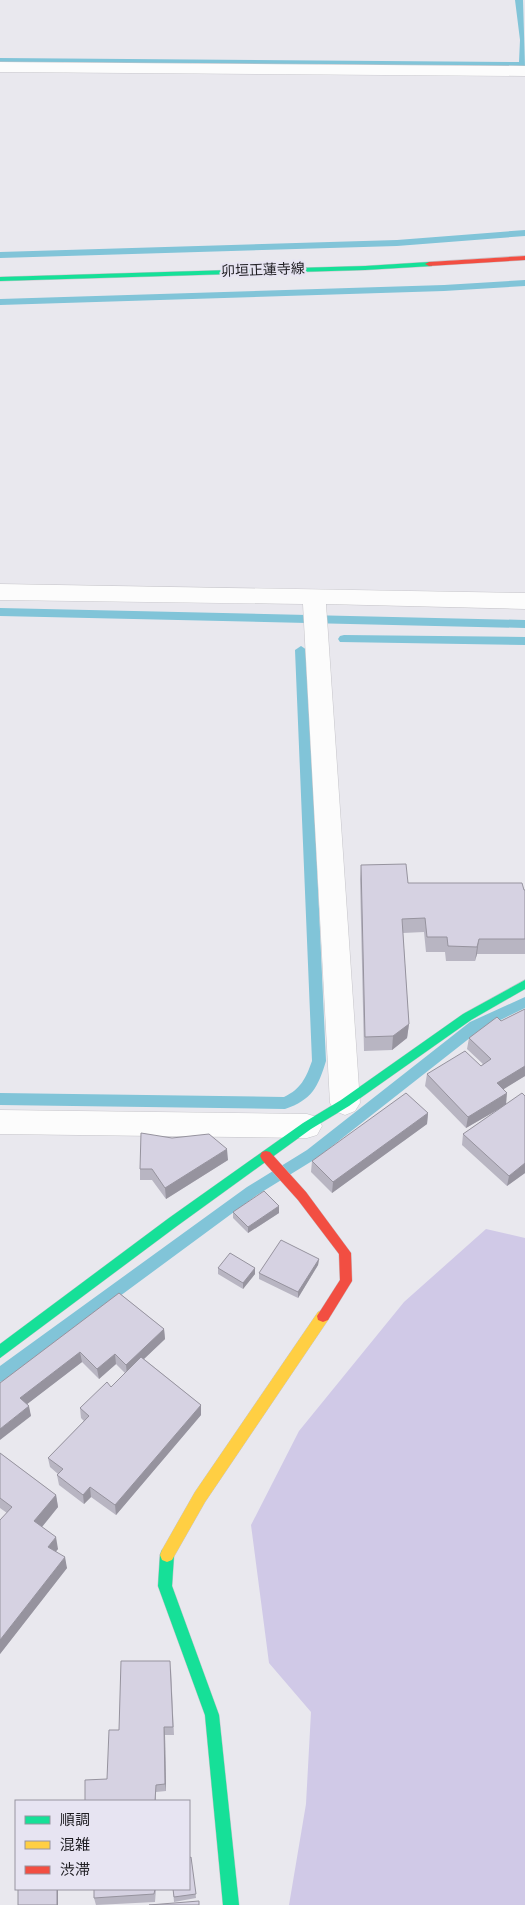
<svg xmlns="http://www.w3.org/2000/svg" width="525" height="1905" font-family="Overpass,'Noto Sans JP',sans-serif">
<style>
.green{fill:#d0c9e7}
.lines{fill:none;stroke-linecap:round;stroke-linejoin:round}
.stream{fill:#81c4d8;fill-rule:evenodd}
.street-casing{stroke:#c6c5ca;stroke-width:1}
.fast-casing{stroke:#c6c5ca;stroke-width:1}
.slow-casing{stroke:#c6c5ca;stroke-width:1}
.jam-casing{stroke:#c6c5ca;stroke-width:1}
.street{fill:#fcfcfc;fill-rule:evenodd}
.fast{fill:#16e098;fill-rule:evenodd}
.slow{fill:#ffcf43;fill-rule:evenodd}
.jam{fill:#f24e42;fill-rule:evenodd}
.wall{fill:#b8b5c2}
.shaded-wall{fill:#96939e}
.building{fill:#d6d2e2;stroke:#96939e}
.labels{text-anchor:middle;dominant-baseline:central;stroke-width:4.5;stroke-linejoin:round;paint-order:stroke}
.far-street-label{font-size:14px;fill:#1e1d22;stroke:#e7e4f2}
</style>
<rect width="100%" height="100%" fill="#e9e8ee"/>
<polygon class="green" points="486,1229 525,1238 525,1905 289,1905 306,1804 311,1712 269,1663 251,1525 299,1431 404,1302"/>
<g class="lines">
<g class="stream">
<polygon points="515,0 523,0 525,67 523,68 0,64 0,58 519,62 520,40"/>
<polygon points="525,230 525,236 397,246 0,258 0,252 397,240"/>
<polygon points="525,280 525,286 444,291 0,305 0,299 444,285"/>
<polygon points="0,608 525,620 525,628 0,616"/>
<polygon points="344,635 525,637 525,645 340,642 338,639 340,636"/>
<path d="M 301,646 L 307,650 L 326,1061 C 318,1087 312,1100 285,1109 L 0,1105 L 0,1093 L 284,1097 C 301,1089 306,1078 312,1061 L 295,650 Z"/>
<polygon points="525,997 525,1008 480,1030 317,1158 257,1195 6,1380 0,1382 0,1366 247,1187 307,1150 470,1022"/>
</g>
<defs>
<g id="street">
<polygon points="0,62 525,66 525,76 0,72"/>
<polygon points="0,584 525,593 525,609 326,604 360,1103 355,1111 345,1115 335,1111 330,1103 303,604 0,600"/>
<polygon points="0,1110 307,1114 317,1117 322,1126 317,1135 307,1138 0,1134"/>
</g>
<g id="fast">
<polygon points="429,262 432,262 432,266 365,270 0,281 0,277 365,266"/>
<polygon points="525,980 525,989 471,1020 349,1106 311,1129 177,1226 0,1358 0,1344 169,1218 303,1123 341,1100 463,1014"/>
<polygon points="167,1548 172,1550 174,1555 172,1586 219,1715 239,1905 223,1905 205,1715 158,1586 160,1555 162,1550"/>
</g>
<polygon id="slow" points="323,1310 328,1312 329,1316 328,1320 205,1502 172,1560 167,1562 162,1560 160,1555 162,1550 195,1492 318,1312"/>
<g id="jam">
<polygon points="525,256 525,260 429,266 425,264 429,262"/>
<polygon points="266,1151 270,1152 306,1192 351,1253 352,1281 328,1320 323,1322 318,1320 317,1316 340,1280 339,1254 298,1200 262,1160 260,1156 262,1152"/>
</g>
</defs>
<use href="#street" class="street-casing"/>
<use href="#fast" class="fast-casing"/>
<use href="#slow" class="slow-casing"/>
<use href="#jam" class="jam-casing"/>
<use href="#street" class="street"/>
<use href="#fast" class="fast"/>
<use href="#slow" class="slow"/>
<use href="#jam" class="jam"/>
</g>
<g class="wall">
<polygon points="361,865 408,883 525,890 525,954 477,954 475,961 446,961 445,952 426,952 424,932 403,933 409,1024 407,1038 392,1050 364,1051 360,879"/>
<polygon points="525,1009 525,1076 503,1089 506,1105 525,1096 525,1173 507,1186 462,1145 463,1134 505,1105 466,1128 425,1086 427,1074 481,1066 483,1064 467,1049 469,1038"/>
<polygon points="428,1113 427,1124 332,1193 311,1172 312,1161"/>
<polygon points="228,1160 166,1199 152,1180 140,1180 140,1169"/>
<polygon points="233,1212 279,1213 248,1233 233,1218"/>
<polygon points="319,1259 318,1265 298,1298 259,1279 259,1273"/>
<polygon points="218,1268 255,1268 255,1274 243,1289 218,1274"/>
<polygon points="119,1293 164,1329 165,1339 144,1359 201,1405 201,1415 116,1515 91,1497 84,1504 59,1485 57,1475 58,1474 50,1467 48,1458 84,1421 81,1418 80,1408 111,1387 125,1373 116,1364 99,1379 82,1362 27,1404 31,1416 0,1383"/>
<polygon points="0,1453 56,1495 58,1507 42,1527 58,1549 56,1551 67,1568 0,1654 0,1520 7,1513 0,1508"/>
<polygon points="171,1669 174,1735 165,1735 166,1791 156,1792 156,1801 85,1801 107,1779 119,1730"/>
<polygon points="191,1857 196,1898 174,1902 173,1889"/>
<polygon points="156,1889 155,1902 96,1905 94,1898"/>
</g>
<g class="shaded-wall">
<polygon points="479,939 477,954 475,961 477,947"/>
<polygon points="409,1024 407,1038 392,1050 393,1036"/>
<polygon points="525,1066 525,1076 496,1094 497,1083"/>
<polygon points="507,1093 506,1105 466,1128 468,1117"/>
<polygon points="428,1113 427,1124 332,1193 333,1182"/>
<polygon points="227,1149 228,1160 166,1199 165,1188"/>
<polygon points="525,1163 525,1173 507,1186 509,1176"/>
<polygon points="279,1206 279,1213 248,1233 248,1227"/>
<polygon points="319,1259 318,1265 298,1298 298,1292"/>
<polygon points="255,1268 255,1274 243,1289 243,1283"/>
<polygon points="164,1329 165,1339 127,1375 126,1365"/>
<polygon points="80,1352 82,1362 22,1408 20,1398"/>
<polygon points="115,1354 116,1364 99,1379 97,1369"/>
<polygon points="201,1405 201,1415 116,1515 115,1505"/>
<polygon points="29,1406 31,1416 0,1440 0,1429"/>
<polygon points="90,1487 91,1497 84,1504 83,1495"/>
<polygon points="56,1495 58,1507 37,1533 34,1521"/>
<polygon points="56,1537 58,1549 50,1558 48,1547"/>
<polygon points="65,1557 67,1568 0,1654 0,1640"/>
<polygon points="164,1727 165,1735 166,1791 165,1784"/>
<rect x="57" y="1889" width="1" height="16"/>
</g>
<g class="building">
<polygon points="406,864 408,883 522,883 524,890 525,890 525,939 479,939 477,947 448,946 447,937 427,937 425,918 402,919 409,1024 393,1036 365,1037 361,865"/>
<polygon points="525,1009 525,1066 497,1083 507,1093 468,1117 427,1074 465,1051 481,1066 491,1059 469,1038 497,1017 501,1021"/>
<polygon points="406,1093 428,1113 333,1182 312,1161"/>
<polygon points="522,1093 525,1096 525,1163 509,1176 463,1134"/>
<polygon points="141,1133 172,1138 209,1134 227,1149 165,1188 152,1169 140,1169"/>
<polygon points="264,1191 279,1206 248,1227 233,1212"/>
<polygon points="281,1240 319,1259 298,1292 259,1273"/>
<polygon points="230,1253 255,1268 243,1283 218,1268"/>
<polygon points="119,1293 164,1329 126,1365 115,1354 97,1369 80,1352 20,1398 29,1406 0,1429 0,1383"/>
<polygon points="141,1357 201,1405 115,1505 90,1487 83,1495 57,1475 63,1469 48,1458 89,1416 80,1408 107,1382 111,1387"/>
<polygon points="0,1453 56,1495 34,1521 56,1537 48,1547 65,1557 0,1640 0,1520 12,1507 0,1498"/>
<polygon points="121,1661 170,1661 173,1727 164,1727 165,1784 156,1785 155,1801 85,1801 85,1780 107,1779 109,1730 119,1730"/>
<polygon points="191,1857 196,1894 174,1897 173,1889 189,1889 189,1858"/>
<rect x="18" y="1889" width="39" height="16"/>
<polygon points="94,1889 155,1889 154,1894 94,1898"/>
<polygon points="199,1901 199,1905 149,1905"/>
</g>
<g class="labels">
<g class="far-street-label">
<text transform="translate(263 271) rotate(-2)">卯垣正蓮寺線</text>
</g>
</g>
<rect x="15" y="1800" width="175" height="90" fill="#e7e4f2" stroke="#97949f"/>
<rect x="25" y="1816" width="25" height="8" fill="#16e098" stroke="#97949f"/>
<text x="60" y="1825" font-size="15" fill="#1e1d22">順調</text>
<rect x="25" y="1841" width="25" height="8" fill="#ffcf43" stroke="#97949f"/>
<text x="60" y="1850" font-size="15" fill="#1e1d22">混雑</text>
<rect x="25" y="1866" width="25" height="8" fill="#f24e42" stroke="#97949f"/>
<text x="60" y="1875" font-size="15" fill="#1e1d22">渋滞</text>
</svg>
